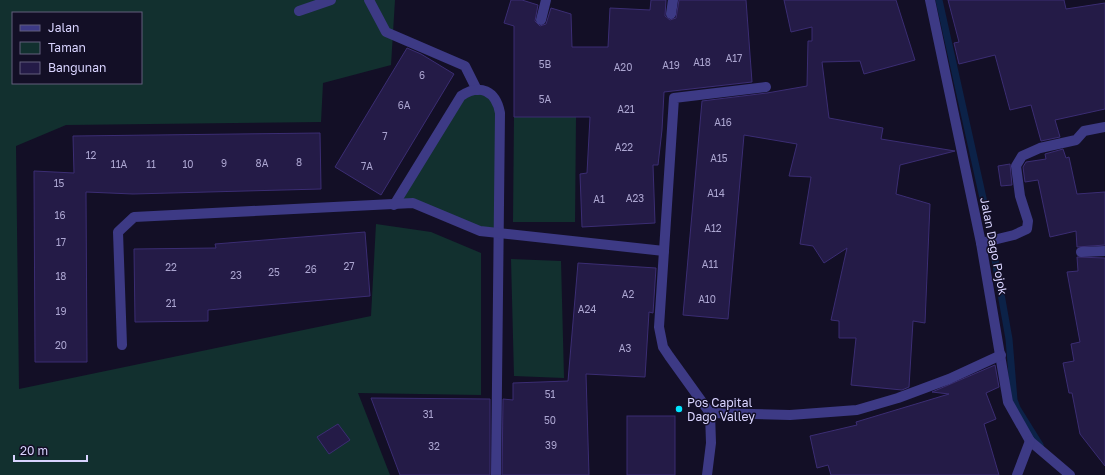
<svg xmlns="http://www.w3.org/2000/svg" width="1105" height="475" font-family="'Golos Text',sans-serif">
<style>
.green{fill:#12302f;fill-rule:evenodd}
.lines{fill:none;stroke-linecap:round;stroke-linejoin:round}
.stream{stroke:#0c2248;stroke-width:7}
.building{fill:#241b47;stroke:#3b2d73}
.street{stroke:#3d3a85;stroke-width:10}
.poi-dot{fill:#00e5ff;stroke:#130f26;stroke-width:1.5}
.labels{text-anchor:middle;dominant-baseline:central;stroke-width:3;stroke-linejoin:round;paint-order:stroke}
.number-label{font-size:10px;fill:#aca6d1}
.street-label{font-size:12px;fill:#d9d4ff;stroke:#130f26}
.poi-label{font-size:12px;fill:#d9d4ff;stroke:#130f26;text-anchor:start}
</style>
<rect width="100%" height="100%" fill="#130f26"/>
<g class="green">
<path d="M 0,0 L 395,0 L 391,65 L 323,83 L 321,122 L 66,125 L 16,146 L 19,389 L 371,316 L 376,224 L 431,232 L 481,253 L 481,395 L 358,393 L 390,475 L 0,475 ZM 13,13 L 141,13 L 141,83 L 13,83 Z"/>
<polygon points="477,93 490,98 496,113 496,230 481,228 401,200 464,99"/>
<polygon points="514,117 576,117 575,222 513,222"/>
<polygon points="511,259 561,261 564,378 514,376"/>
</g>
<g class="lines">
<g class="stream">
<polyline points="939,0 989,225"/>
<polyline points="995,260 1009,339 1014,400 1017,408 1040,445"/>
</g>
</g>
<g class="building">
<polygon points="511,0 522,0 538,5 535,21 540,26 546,24 551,8 571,14 572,47 608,47 610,8 650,10 651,0 666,0 665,16 670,20 676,18 679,0 746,0 752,82 664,92 662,130 658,165 653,165 655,223 582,227 580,174 587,173 590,117 514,117 514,26 504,23"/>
<polygon points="784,0 896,0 915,60 864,74 860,61 822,62 829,118 883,128 881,139 955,151 900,165 896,194 930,204 925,323 913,321 909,387 902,390 851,385 856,338 839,338 839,321 831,320 847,248 824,263 813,246 800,244 811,177 789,176 797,144 744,135 728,319 683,315 702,101 767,93 807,86 808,41 812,41 812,27 791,32"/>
<polygon points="948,0 1064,0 1066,9 1105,3 1105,109 1055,120 1060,137 1041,141 1031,105 1010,110 995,55 959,64 954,43 959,42"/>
<polygon points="407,48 421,54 454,74 381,195 335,167"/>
<polygon points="320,133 321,189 133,194 86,192 87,362 35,362 34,171 74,173 73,136"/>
<polygon points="1063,149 1066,158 1069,157 1077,194 1105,192 1105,245 1077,247 1076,231 1050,237 1038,180 1025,182 1023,167 1026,162 1046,159 1045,154"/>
<polygon points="1010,164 1012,185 1001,186 998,166"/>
<polygon points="365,232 370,296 208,310 208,321 135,322 134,249 216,248 215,244"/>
<polygon points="1077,257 1105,258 1105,466 1080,434 1072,393 1069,393 1063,363 1074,361 1071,344 1080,342 1067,272 1078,271"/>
<polygon points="578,263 656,268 653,313 649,312 645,377 586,374 589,475 502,475 503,399 513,400 513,383 568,381"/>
<polygon points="995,365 999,387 986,393 996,419 984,424 999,475 831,475 828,465 817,468 810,436 857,425 856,422 949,394 932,392"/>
<polygon points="371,398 490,399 490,475 400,475"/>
<rect x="627" y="416" width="48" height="59"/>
<polygon points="338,424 350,440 329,454 317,437"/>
</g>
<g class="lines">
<g class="street">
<polyline points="369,0 386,32 465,66 477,90"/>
<polyline points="930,0 981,243 1008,402 1030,441 1070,475"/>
<polyline points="299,11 331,0"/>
<polyline points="671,14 673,0"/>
<polyline points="541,20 546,0"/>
<path d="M 394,205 L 461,96 C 480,83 496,91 500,113 L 496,475"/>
<polyline points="981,243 1014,235 1027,229 1028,221 1020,196 1016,166 1022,156 1040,148 1076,140 1084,131 1105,127"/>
<polyline points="1081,252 1105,251"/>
<polyline points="122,345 118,232 134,217 413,203 480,231 664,251"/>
<polyline points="710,413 790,415 857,410 898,398 949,379 1001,355"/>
<polyline points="707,475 711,443 710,413 669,356 663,347 659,327 674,98 766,87"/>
<polyline points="1017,475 1030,441"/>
</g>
</g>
<circle class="poi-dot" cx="679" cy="409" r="4"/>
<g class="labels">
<g class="number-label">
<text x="734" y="58">A17</text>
<text x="702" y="62">A18</text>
<text x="545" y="64">5B</text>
<text x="671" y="65">A19</text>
<text x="623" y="67">A20</text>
<text x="422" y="75">6</text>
<text x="545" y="99">5A</text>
<text x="404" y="105">6A</text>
<text x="626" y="109">A21</text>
<text x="723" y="122">A16</text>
<text x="385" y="136">7</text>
<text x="624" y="147">A22</text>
<text x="91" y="155">12</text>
<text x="719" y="158">A15</text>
<text x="299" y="162">8</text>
<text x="224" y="163">9</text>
<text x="262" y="163">8A</text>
<text x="119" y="164">11A</text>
<text x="151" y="164">11</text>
<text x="188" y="164">10</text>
<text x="367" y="166">7A</text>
<text x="59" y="183">15</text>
<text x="716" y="193">A14</text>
<text x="635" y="198">A23</text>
<text x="599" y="199">A1</text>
<text x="60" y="215">16</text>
<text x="713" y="228">A12</text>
<text x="61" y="242">17</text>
<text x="710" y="264">A11</text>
<text x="349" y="266">27</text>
<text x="171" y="267">22</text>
<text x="311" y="269">26</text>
<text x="274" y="272">25</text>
<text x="236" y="275">23</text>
<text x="61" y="276">18</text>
<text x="628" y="294">A2</text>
<text x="707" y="299">A10</text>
<text x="171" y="303">21</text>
<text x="587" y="309">A24</text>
<text x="61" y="311">19</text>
<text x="61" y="345">20</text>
<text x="625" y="348">A3</text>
<text x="550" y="394">51</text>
<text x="428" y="414">31</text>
<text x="550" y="420">50</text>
<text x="551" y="445">39</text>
<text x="434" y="446">32</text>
</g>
<g class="street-label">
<text transform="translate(994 246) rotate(79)">Jalan Dago Pojok</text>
</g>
<g class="poi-label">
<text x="687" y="402">Pos Capital<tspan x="687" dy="14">Dago Valley</tspan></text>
</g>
</g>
<rect x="12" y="12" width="130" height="72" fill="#130f26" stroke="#625e7d"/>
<rect x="20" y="25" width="20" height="6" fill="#3d3a85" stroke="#625e7d"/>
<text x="48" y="32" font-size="12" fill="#d9d4ff">Jalan</text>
<rect x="20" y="42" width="20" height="12" fill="#12302f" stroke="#625e7d"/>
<text x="48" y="52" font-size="12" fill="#d9d4ff">Taman</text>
<rect x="20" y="62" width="20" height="12" fill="#241b47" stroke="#625e7d"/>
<text x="48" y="72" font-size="12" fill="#d9d4ff">Bangunan</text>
<path d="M14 455v6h73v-6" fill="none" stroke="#d9d4ff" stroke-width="2"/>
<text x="20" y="455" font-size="12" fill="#d9d4ff" stroke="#130f26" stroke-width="3" paint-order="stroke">20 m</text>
</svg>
